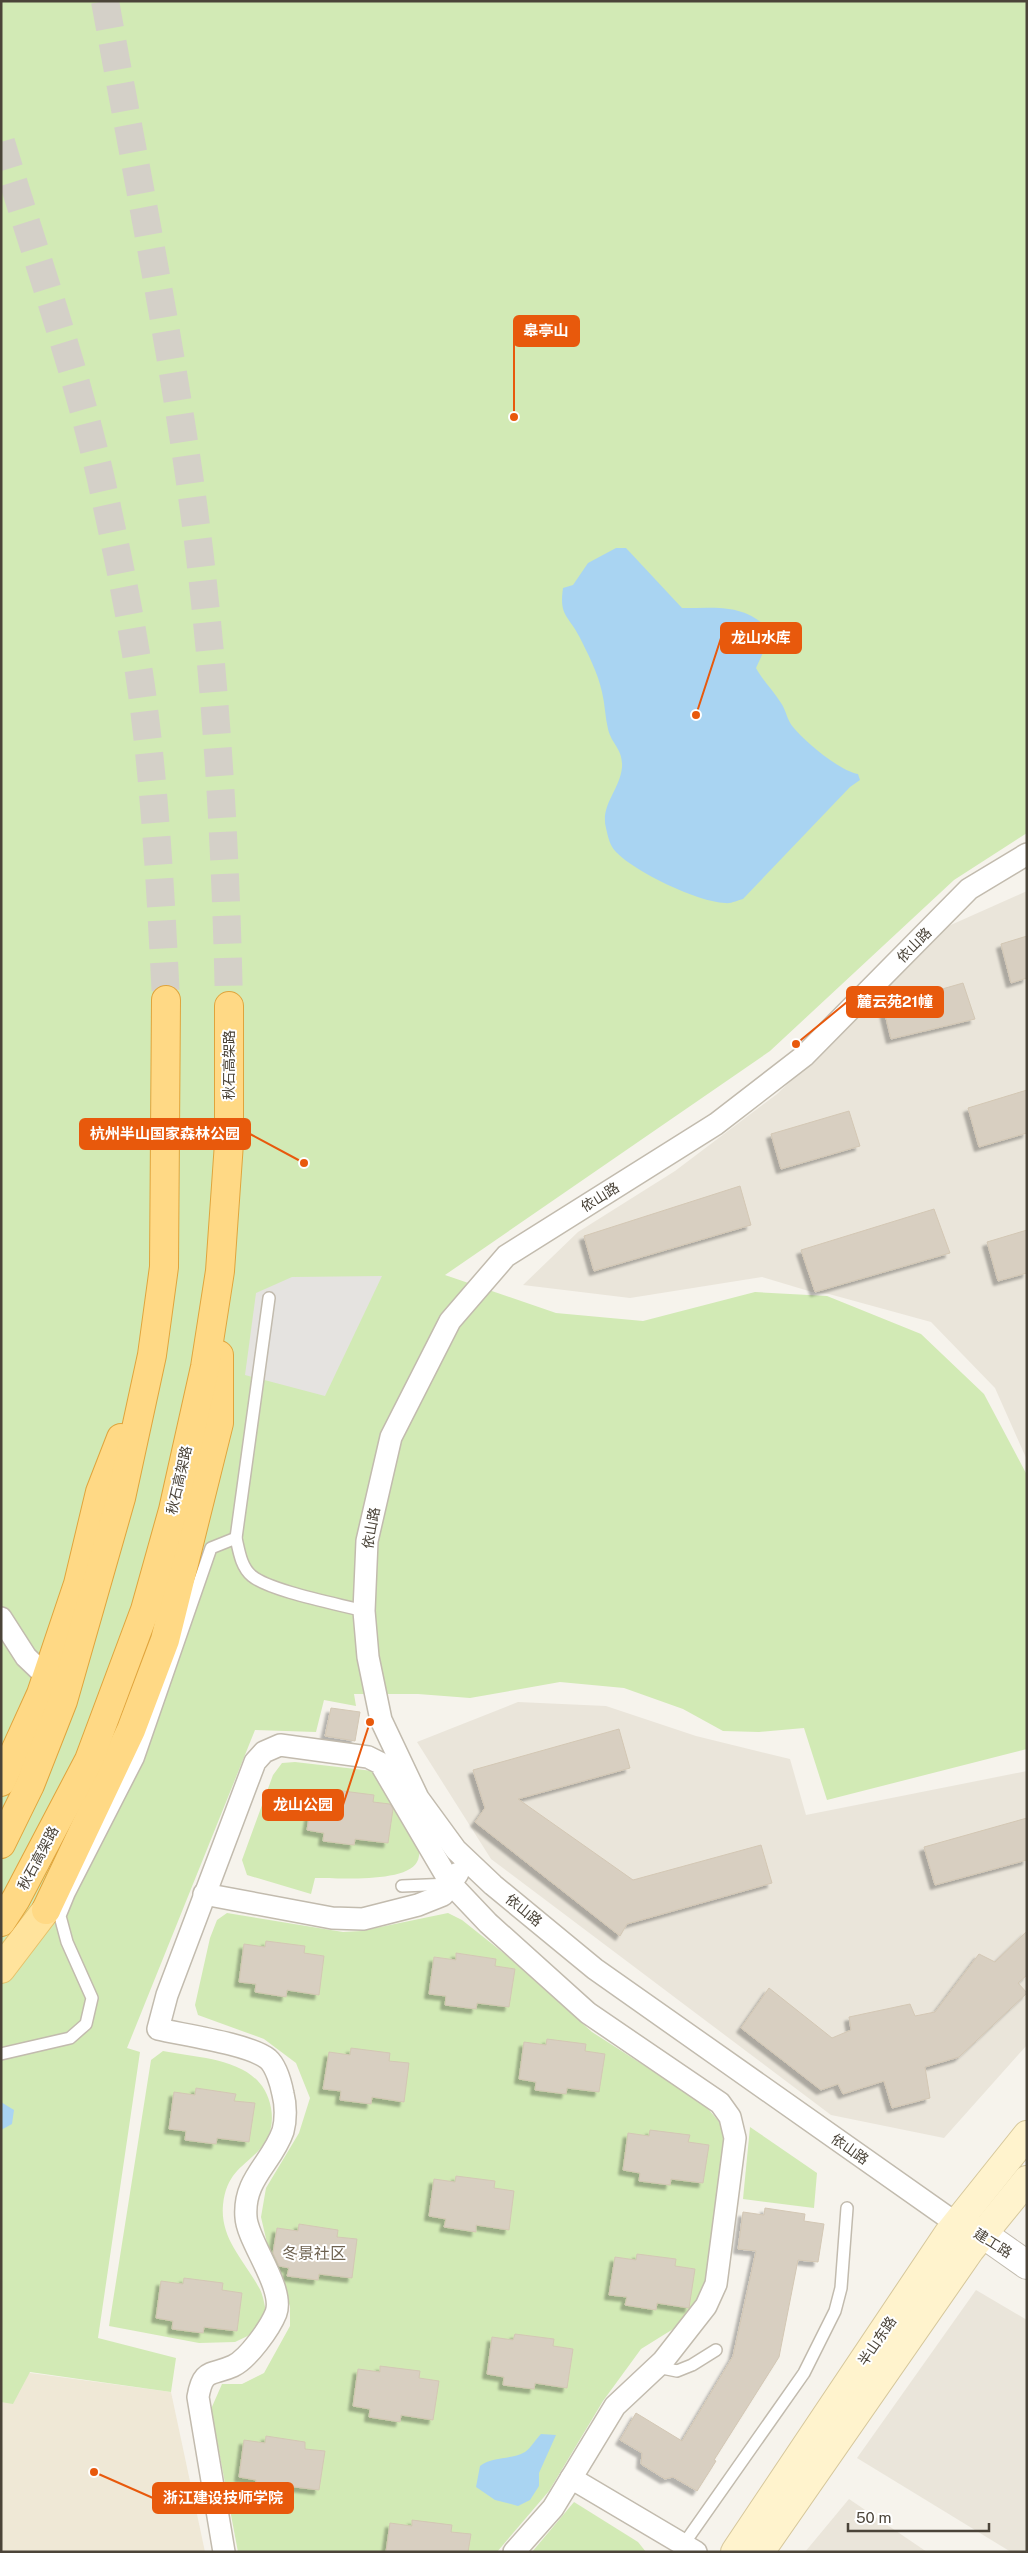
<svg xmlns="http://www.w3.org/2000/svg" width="1028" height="2553" font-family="'Public Sans','Noto Sans SC',sans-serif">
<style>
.residential{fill:#eae5da}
.education{fill:#efe8d6}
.green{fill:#d2eab5}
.parking{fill:#e5e3e0}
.water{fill:#a9d4f2}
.building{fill:#d8cfc1;stroke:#d3c7b4;filter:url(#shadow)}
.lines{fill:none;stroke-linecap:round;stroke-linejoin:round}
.trunk-tunnel{stroke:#d4d0c8;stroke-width:28;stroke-dasharray:28 14;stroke-linecap:butt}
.service-casing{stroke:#c2bbae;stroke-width:14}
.minor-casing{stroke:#c2bbae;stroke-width:24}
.tertiary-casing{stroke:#c2bbae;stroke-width:30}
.secondary-casing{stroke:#d6c79b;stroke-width:30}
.primary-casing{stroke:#e6c16a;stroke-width:30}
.trunk-casing{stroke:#e0a43c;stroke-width:30}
.service{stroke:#fff;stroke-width:11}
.minor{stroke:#fff;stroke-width:21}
.tertiary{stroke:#fff;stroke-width:28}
.secondary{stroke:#fff3cd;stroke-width:28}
.primary{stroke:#ffe39c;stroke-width:28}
.trunk{stroke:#ffd985;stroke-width:28}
.labels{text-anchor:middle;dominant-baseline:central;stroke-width:4;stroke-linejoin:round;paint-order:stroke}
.street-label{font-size:14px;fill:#4b4439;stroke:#fff}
.quarter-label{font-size:16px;fill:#6e6250;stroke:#fff}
.leader{fill:none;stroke:#e8590c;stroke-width:2}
.callout-dot{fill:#e8590c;stroke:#fff;stroke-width:2}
.callout{fill:#e8590c;stroke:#e8590c;stroke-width:2}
.callout-label{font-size:15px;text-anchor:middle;font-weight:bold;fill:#fff}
</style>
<defs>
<filter id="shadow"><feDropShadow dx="-4.5" dy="4.5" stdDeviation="1" flood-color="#0004"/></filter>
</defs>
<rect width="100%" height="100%" fill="#f6f3ec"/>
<g class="residential">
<polygon points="1027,891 1027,1460 995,1388 931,1322 829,1294 812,1292 762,1277 630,1298 523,1285 578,1232 675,1171 777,1094 877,999 944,928"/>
<polygon points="518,1702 606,1706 696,1736 790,1759 806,1815 1027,1771 1027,2045 944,2138 831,2115 491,1859 417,1742"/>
<polygon points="976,2290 1027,2320 1027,2552 1011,2552 857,2458"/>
<polygon points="849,2499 927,2552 805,2552"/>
</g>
<polygon class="education" points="1,2369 171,2392 205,2552 1,2552"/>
<g class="green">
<polygon points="1,1 1027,1 1027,833 954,880 770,1051 445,1275 556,1313 643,1321 755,1292 827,1296 921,1334 984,1394 1027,1475 1027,1749 827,1800 804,1728 759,1732 723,1731 683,1709 624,1688 560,1682 470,1698 418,1694 354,1694 356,1706 324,1700 316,1732 255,1730 127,2048 140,2052 98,2338 176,2358 171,2392 30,2372 13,2404 1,2402"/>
<path d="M 295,1762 L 373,1771 L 420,1851 C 419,1854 419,1859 417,1862 C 406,1883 337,1878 315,1878 L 311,1894 L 247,1875 L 242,1860 L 273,1775 L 282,1763 Z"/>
<polygon points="227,1913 343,1932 361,1931 448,1913 462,1920 506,1955 592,2032 704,2104 721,2124 724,2137 709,2263 708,2289 686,2321 641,2349 603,2401 549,2491 497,2552 238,2552 211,2409 222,2384 242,2384 264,2373 290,2326 290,2306 267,2243 261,2217 266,2188 299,2133 310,2098 296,2063 264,2039 198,2015 195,2005 210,1938 217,1920"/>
<path d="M 163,2051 C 203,2059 262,2058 271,2108 C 273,2119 272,2130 266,2141 C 250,2166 227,2167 223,2205 C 220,2238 243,2259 258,2286 C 263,2293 264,2303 266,2311 L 258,2331 L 235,2342 L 199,2343 L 109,2326 L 151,2060 Z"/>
<polygon points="750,2127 817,2173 814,2208 743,2199"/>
<polygon points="574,2502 638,2542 646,2552 532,2552"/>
</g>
<polygon class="parking" points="382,1276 325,1396 245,1375 256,1293 292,1277"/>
<g class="water">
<path d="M 616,548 L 626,548 L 682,608 C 718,608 747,603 772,633 L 756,668 C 763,681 773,690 781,703 C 786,710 787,720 793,727 C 805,742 840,771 858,774 L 860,780 L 850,787 L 743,899 C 738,900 731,904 725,903 C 698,902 635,872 616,852 C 610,846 608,837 606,828 C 600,805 620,790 622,767 C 623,749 612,745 608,729 C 605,717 605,704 602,692 C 598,673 588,654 579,636 C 568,615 559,616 563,588 L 573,585 L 588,563 Z"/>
<polygon points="1,2102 14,2110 12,2124 1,2130"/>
<path d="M 541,2434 L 556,2435 L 539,2473 L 539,2486 L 530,2500 L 518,2506 L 511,2504 L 495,2500 L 476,2487 L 480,2466 C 493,2456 511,2460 525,2452 C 530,2449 536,2439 541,2434 Z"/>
</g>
<g class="building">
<polygon points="1027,936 1027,978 1011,983 1001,944"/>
<polygon points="963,983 975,1019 891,1039 883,1006"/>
<polygon points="1027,1090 1027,1133 979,1147 968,1108"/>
<polygon points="849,1111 860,1146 781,1169 771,1134"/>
<polygon points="740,1186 751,1225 594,1271 584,1236"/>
<polygon points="934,1209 950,1253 815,1292 801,1250"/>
<polygon points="1027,1230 1027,1273 998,1281 987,1242"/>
<polygon points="331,1708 360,1712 355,1741 325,1736"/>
<polygon points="619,1729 630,1768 518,1799 633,1880 761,1845 772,1883 627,1924 620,1936 475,1822 485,1808 473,1770"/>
<polygon points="335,1790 374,1795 373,1802 390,1804 393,1809 388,1843 355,1839 354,1845 323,1841 324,1833 307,1830 313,1793 334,1796"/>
<polygon points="1027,1818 1027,1860 935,1885 924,1847"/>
<polygon points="1027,1931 1027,1975 1018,1983 1027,1993 959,2057 925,2067 930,2098 892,2108 884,2081 843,2094 838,2084 821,2090 741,2028 769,1988 832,2038 851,2030 849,2017 910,2004 915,2016 935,2012 979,1954 995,1962"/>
<polygon points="266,1941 305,1946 304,1953 324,1956 319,1995 287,1990 286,1997 255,1992 256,1984 239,1982 244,1944 265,1947"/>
<polygon points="456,1953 496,1959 495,1966 515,1969 509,2007 477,2003 476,2009 445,2005 446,1996 429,1994 434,1957 456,1960"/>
<polygon points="547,2039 586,2044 585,2051 605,2054 599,2092 567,2088 566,2094 535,2090 536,2082 519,2079 524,2042 546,2045"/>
<polygon points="351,2048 390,2053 389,2061 409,2063 404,2102 372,2097 371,2104 340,2100 341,2091 323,2089 329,2052 350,2055"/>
<polygon points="196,2088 236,2094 234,2101 255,2103 249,2142 217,2138 216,2144 185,2140 186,2131 169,2129 174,2092 195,2095"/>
<polygon points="650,2130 690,2135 688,2142 709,2145 703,2183 671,2179 670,2185 639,2181 640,2173 623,2170 628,2133 649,2136"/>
<polygon points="456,2176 495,2181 494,2188 514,2191 509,2230 476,2225 476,2232 444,2227 446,2219 429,2216 434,2179 455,2182"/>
<polygon points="765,2208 805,2214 804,2221 824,2224 818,2262 798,2260 779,2357 714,2460 716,2461 697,2491 673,2477 665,2479 641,2464 642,2453 620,2440 636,2413 682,2441 733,2356 756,2251 738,2249 743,2212 764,2215"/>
<polygon points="299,2224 338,2230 337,2237 357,2239 352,2278 319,2274 318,2280 287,2276 289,2268 279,2266 273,2253 277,2228 298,2231"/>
<polygon points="637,2254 676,2259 675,2266 695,2269 689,2308 657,2303 656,2310 625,2305 627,2297 609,2295 615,2257 636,2260"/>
<polygon points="184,2278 223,2283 222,2290 242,2293 237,2331 204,2327 203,2333 172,2329 173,2321 156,2318 161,2281 183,2284"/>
<polygon points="515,2334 554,2339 553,2346 573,2349 567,2388 535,2383 534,2389 503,2385 504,2377 487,2374 492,2337 513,2340"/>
<polygon points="380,2366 420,2371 419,2378 439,2381 433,2420 401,2415 400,2422 369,2417 370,2409 353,2406 358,2369 380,2372"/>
<polygon points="266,2436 305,2442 305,2449 325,2451 319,2490 287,2486 286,2492 255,2488 256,2480 239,2477 244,2440 265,2443"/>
<polygon points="412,2520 452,2525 451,2532 471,2534 468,2552 386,2552 390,2523 412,2526"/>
</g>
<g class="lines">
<g class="trunk-tunnel">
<path d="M 105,1 C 138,183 176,365 199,549 C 217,700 226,853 229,1006"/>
<path d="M 1,142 C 36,258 78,374 104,493 C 119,562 134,632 143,701 C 156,801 161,901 166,1000"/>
</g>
<defs>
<g id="service">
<path d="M 269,1298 L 236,1538 C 239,1551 241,1567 252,1576 C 270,1591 338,1604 364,1611"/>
<polyline points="402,1886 451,1884"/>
<polyline points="1,2054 70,2038 86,2024 92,1998 67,1942 60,1916 69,1894 138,1759 211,1548 236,1538"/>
<polyline points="657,2367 677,2371 692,2365 716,2350"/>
<polyline points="681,2548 804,2373 835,2311 841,2288 847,2208"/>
</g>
<g id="minor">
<polyline points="1,1618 26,1657 47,1677"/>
<polyline points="204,1894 332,1918 363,1919 418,1905 443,1895 458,1873"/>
<polyline points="957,2224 595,1969 493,1885 456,1850 418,1798 381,1720 368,1657 364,1611 367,1541 391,1437 450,1321 506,1256 716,1124 804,1056 969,889 1027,854"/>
<polyline points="571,2478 696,2552"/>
<path d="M 224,2552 L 198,2397 C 203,2368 211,2376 233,2366 C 248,2359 270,2328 276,2313 C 285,2288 247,2241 246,2217 C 243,2179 272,2163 283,2131 C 286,2120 286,2105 283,2094 C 281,2084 276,2066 268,2059 C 249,2044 184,2035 158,2029 L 167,1995 L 255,1762 L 264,1752 L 280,1745 L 368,1757 L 380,1763 L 451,1884 L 488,1923 L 588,2013 L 720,2103 L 730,2117 L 735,2138 L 716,2284 L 706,2306 L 663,2361 L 615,2406 L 553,2508 L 514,2552"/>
</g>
<polyline id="tertiary" points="961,2226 983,2234 1027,2265"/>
<g id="secondary">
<polyline points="735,2552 948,2234 1027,2135"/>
<polyline points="760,2552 970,2250 1027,2180"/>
</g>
<polyline id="primary" points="1,1969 46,1910"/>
<g id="trunk">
<polyline points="1,1782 41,1694 78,1584 100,1492 121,1438"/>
<polyline points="1,1844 30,1785 63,1701 121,1498 152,1355 164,1267 166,1000"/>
<polyline points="46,1910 131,1730 165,1640 219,1423 219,1355"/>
<polyline points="1,1922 16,1899 89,1760 145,1610 173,1510 205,1367 220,1271 229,1143 229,1006"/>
</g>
</defs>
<use href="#service" class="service-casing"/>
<use href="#minor" class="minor-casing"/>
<use href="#tertiary" class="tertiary-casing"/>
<use href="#secondary" class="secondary-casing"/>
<use href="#primary" class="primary-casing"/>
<use href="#trunk" class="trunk-casing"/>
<use href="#service" class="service"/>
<use href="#minor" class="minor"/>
<use href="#tertiary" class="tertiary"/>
<use href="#secondary" class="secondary"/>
<use href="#primary" class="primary"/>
<use href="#trunk" class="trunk"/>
</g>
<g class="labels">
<g class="street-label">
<text transform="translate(914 945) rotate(-45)">依山路</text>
<text transform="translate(229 1065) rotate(-90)">秋石高架路</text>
<text transform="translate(600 1197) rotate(-32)">依山路</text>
<text transform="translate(179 1480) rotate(-77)">秋石高架路</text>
<text transform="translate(371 1528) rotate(-80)">依山路</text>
<text transform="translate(38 1858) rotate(-62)">秋石高架路</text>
<text transform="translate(524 1910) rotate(39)">依山路</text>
<text transform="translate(850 2149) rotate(35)">依山路</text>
<text transform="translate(993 2243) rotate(32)">建工路</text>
<text transform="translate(877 2341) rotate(-56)">半山东路</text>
</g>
<g class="quarter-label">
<text x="314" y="2253">冬景社区</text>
</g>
</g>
<path class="leader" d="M514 417L514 331M696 715L721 638M796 1044L847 1002M304 1163L250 1134M370 1722L343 1805M94 2472L153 2498"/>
<g class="callout-dot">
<circle cx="514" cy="417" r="5"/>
<circle cx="696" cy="715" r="5"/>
<circle cx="796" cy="1044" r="5"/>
<circle cx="304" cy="1163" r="5"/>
<circle cx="370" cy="1722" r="5"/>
<circle cx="94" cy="2472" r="5"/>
</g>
<g class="callout">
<rect x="514" y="316" width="65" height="30" rx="5"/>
<rect x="721" y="623" width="80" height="30" rx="5"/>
<rect x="847" y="987" width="96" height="30" rx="5"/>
<rect x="80" y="1119" width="170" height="30" rx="5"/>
<rect x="263" y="1790" width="80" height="30" rx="5"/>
<rect x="153" y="2483" width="140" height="30" rx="5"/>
</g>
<g class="callout-label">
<text x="546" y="336">皋亭山</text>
<text x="761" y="643">龙山水库</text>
<text x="895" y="1007">麓云苑21幢</text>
<text x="165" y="1139">杭州半山国家森林公园</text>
<text x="303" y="1810">龙山公园</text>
<text x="223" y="2503">浙江建设技师学院</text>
</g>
<rect width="1028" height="2553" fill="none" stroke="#4b4439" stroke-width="5"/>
<path d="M848 2523v8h141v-8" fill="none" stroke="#4b4439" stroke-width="2.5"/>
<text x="856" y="2523" font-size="15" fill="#4b4439" stroke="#ffffff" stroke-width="4" paint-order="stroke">50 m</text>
</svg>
